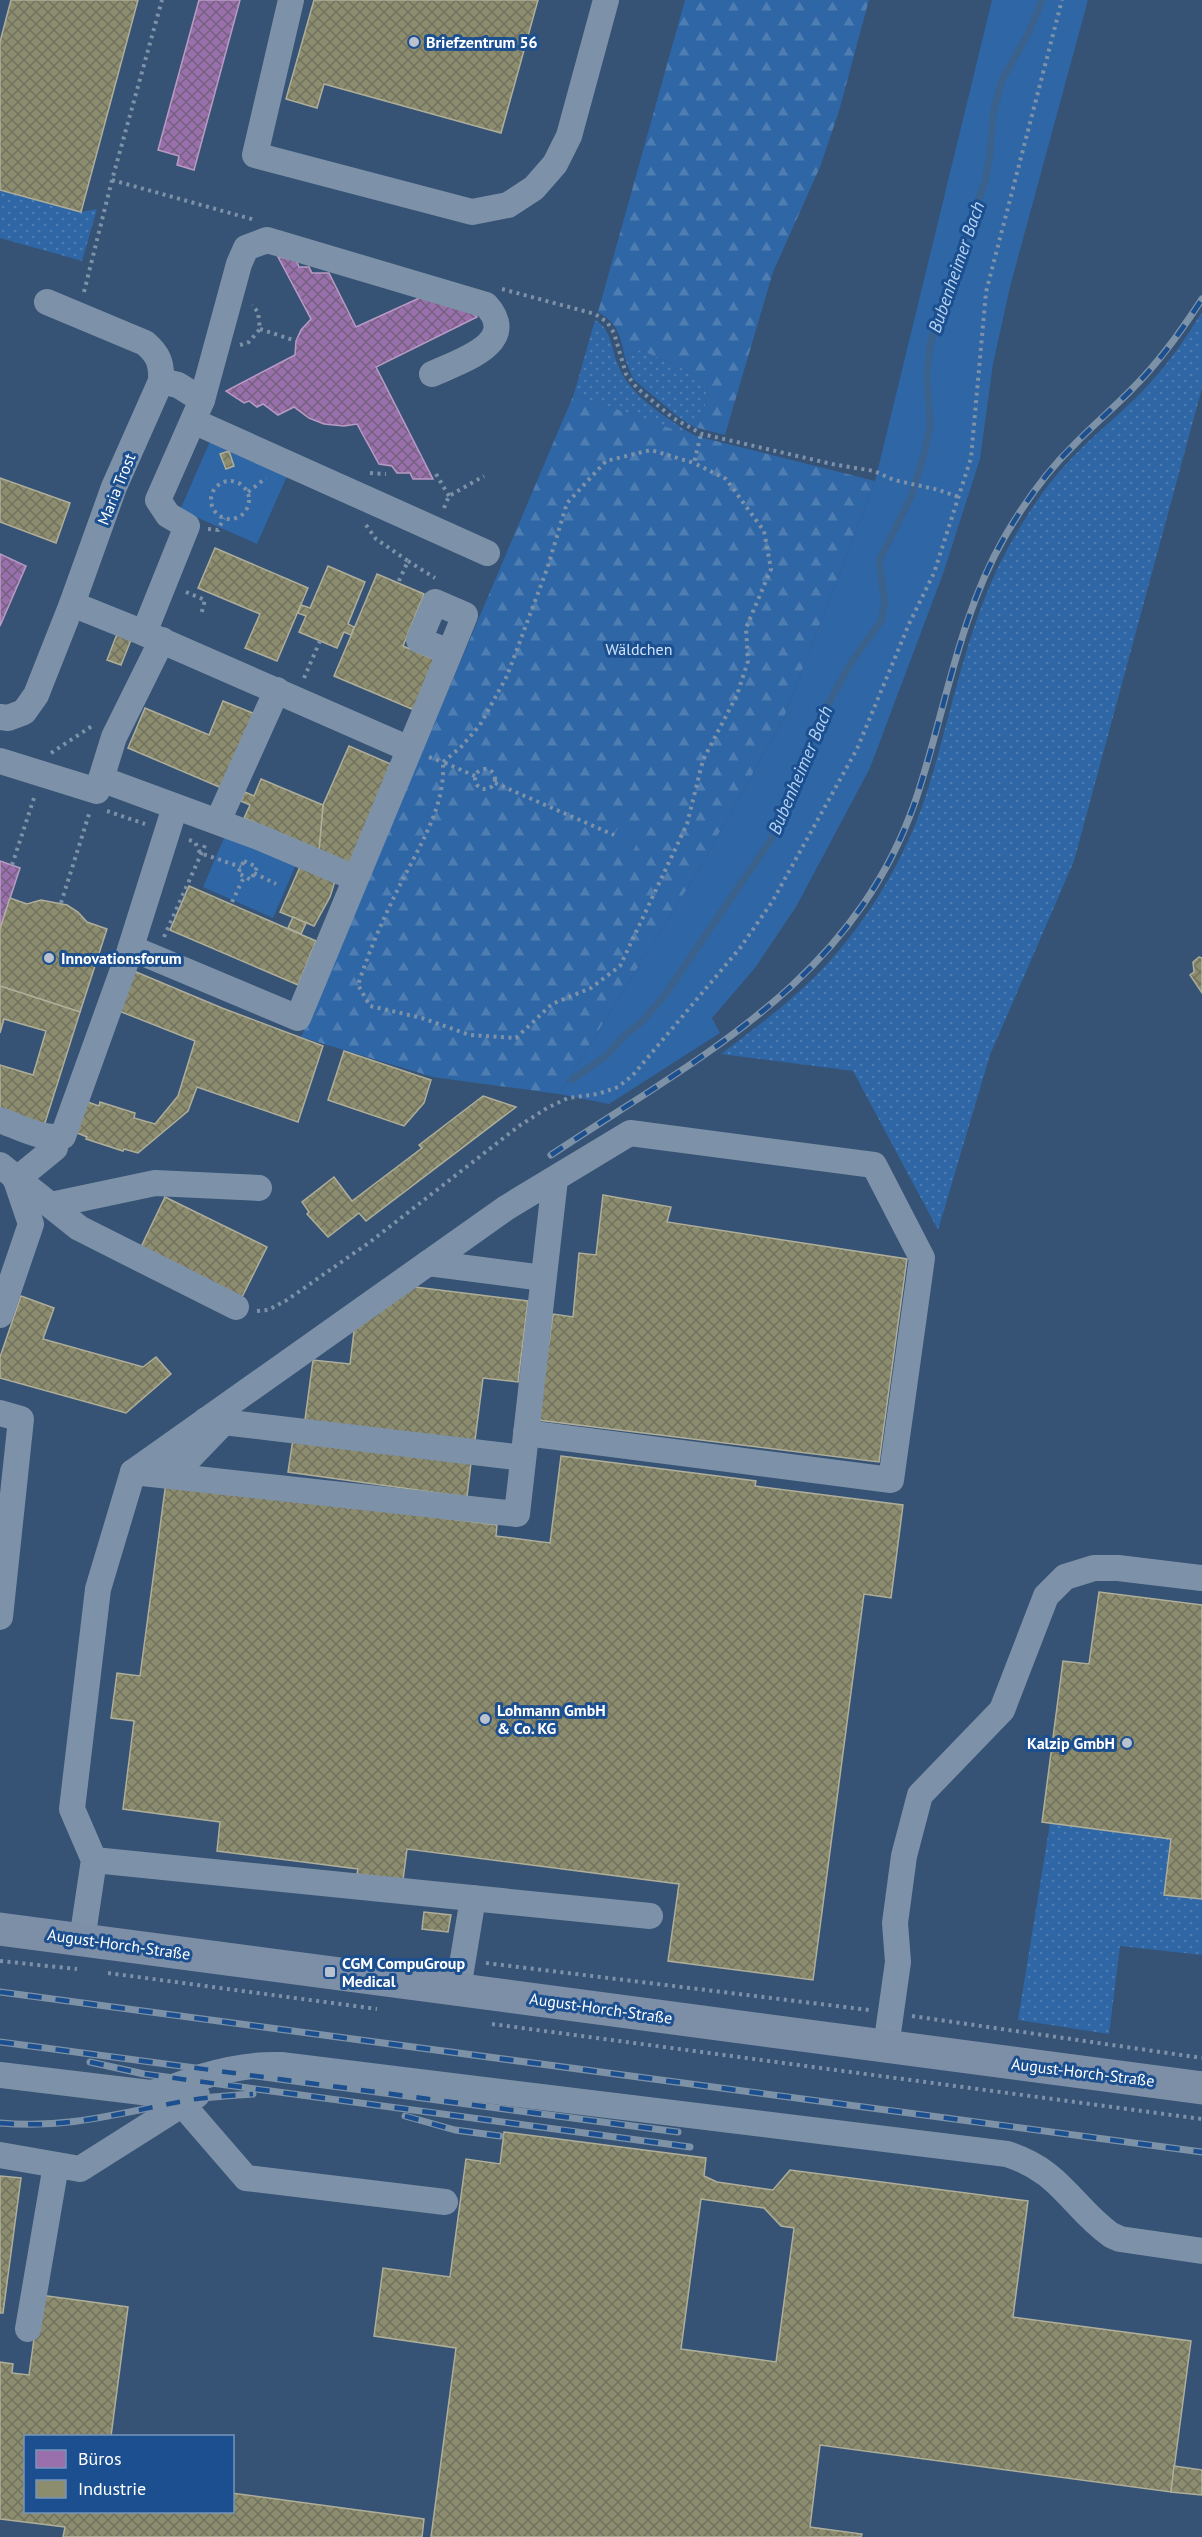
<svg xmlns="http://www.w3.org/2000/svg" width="1202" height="2537" font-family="'PT Sans',sans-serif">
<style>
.grass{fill:url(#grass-dots)}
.forest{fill:url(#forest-firs)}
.park{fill:#2f66a5}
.offices{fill:url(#offices-cross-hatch);stroke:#b89bc4;stroke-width:1.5}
.industry{fill:url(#industry-cross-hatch);stroke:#aeae9a;stroke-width:1.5;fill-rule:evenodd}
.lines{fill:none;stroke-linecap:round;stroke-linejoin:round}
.stream{stroke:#3b618d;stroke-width:7}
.path{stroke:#7d92a8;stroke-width:4;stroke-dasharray:3 4.5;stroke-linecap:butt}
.minor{stroke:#7d92a8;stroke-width:26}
.major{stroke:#7d8ea7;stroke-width:33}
.rail-casing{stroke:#7e92a7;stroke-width:7}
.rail{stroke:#1b4f8f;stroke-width:4.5;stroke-dasharray:14;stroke-linecap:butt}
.poi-dot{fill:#b9c2ce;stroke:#1b4f8f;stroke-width:2}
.labels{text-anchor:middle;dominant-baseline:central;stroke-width:6;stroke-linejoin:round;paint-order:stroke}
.poi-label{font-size:16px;font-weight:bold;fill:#fff;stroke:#1b4f8f;text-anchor:start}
.street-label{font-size:16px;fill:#fff;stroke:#1b4f8f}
.park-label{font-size:16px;fill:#cfe3fa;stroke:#1b4f8f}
.water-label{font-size:18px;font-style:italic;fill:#b5d3f5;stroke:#1b4f8f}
</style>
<defs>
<pattern id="grass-dots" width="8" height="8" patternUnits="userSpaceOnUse" patternTransform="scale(1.5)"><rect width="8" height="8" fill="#2f66a5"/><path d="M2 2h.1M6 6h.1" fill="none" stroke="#4e7db2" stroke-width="1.8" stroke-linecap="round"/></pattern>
<pattern id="forest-firs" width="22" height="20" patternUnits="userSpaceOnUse" patternTransform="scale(1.5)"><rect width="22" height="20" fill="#2f66a5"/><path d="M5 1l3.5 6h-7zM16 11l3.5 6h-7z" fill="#4e7db2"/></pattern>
<pattern id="offices-cross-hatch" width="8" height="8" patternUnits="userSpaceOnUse" patternTransform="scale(1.5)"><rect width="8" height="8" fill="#9970ab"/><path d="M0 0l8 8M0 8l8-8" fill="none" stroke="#766080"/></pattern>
<pattern id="industry-cross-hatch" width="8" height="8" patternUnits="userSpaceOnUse" patternTransform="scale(1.5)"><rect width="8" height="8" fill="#8c8c6e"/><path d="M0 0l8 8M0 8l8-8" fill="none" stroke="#727260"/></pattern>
</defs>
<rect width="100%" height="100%" fill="#365274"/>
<g class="grass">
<polygon points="0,190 81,212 97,209 82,261 0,238"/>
<path d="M 1202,312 L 1202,388 L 1074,861 L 990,1055 L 938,1230 L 853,1071 L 721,1054 C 758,1026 797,997 828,963 C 871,916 906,856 926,795 C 954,708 968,613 1016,534 C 1035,500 1060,468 1089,441 C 1108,423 1130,405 1148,385 C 1169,363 1186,338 1202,312 Z"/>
<path d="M 595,320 C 612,329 611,349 618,365 C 631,396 658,411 685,430 L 684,434 L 574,394 Z"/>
<polygon points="640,350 678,366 707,383 705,406 694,427 677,416 633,379 626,361 628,355"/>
<polygon points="1050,1823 1171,1839 1164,1894 1202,1899 1202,1955 1120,1946 1109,2034 1018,2020"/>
</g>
<g class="forest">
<path d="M 685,0 L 869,0 L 839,111 L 820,167 L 773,272 L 725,435 L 694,427 L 705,406 L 707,383 L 678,366 L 640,350 L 628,355 L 626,361 C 620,337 620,325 598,312 Z"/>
<polygon points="574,394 680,432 684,433 685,430 696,436 875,481 783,720 695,876 559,1094 433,1077 301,1037"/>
</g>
<g class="park">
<polygon points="992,0 1088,0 1010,287 993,364 980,459 943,574 870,768 796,907 755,968 712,1018 720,1033 609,1104 559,1094 695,876 783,720 875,481"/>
<polygon points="211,439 288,474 257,544 180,510"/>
<polygon points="621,822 643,832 630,857 608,847"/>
<polygon points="227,831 297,862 273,918 203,887"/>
</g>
<g class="offices">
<polygon points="199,0 240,0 194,170 177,165 179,156 158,150"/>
<polygon points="278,257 296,260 299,267 309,267 312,273 329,273 356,327 428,294 467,308 477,317 376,367 433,479 413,479 410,473 397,473 392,466 379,464 357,424 344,426 324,424 309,418 294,407 278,415 263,404 257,407 249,401 244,403 226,391 295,355 296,341 301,330 311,319"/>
<polygon points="0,554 26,566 0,626"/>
<polygon points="0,861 20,868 0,929"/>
</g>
<g class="industry">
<polygon points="11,0 138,0 81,212 0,190 0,42"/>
<polygon points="314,0 538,0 501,133 324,84 317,108 286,99"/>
<polygon points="229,451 234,466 226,469 220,454"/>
<polygon points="0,478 70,503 56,543 0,522"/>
<polygon points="215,548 308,588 277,661 245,648 260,614 198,588"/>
<polygon points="328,566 365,582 348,624 354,627 351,635 344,632 337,648 299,632 306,616 298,613 301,605 310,608"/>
<polygon points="377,574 424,594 403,646 440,662 419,712 334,676"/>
<polygon points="117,634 131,640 121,665 107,660"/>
<polygon points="223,701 255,714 224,789 128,748 145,708 209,735"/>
<polygon points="349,746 393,765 356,866 319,850 323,805"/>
<polygon points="261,779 323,805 319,850 244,818 250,805 241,801 245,792 254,796"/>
<polygon points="303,860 337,875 330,897 314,926 280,912"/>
<polygon points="189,886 316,941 298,985 170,930"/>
<polygon points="10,898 27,904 41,900 67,905 78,912 87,922 107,929 80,1012 0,986 0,929"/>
<polygon points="293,917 306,923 301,934 288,928"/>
<polygon points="1199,957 1202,958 1202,993 1190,975 1194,972 1193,962"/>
<polygon points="129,969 222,1008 323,1046 298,1122 197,1087 188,1111 138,1153 124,1149 123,1151 86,1139 87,1137 75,1132 85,1101 99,1106 100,1102 135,1113 134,1118 155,1124 178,1096 195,1041 114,1009"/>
<polygon points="0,986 80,1012 44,1126 0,1112 0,1065 33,1075 46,1031 4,1019 0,1033"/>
<polygon points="344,1051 431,1080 424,1103 404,1126 328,1100"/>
<polygon points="483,1096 516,1107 366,1221 359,1213 328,1237 307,1214 309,1212 302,1202 334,1177 352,1201 422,1148 419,1145"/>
<polygon points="603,1195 671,1207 667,1222 907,1259 879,1462 538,1420 553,1314 573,1317 579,1253 596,1255"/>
<polygon points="165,1197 267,1247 242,1297 141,1247"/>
<polygon points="407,1286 528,1301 518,1382 483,1378 474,1448 304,1427 313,1360 350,1364 355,1323"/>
<polygon points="21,1296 54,1308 43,1339 143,1367 156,1357 171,1374 126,1413 0,1378 0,1357"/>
<polygon points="293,1439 471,1463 467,1497 288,1472"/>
<polygon points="561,1456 756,1481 755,1486 903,1505 891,1598 864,1594 813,1980 668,1961 679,1884 407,1849 403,1880 357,1874 358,1869 217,1851 220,1822 123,1809 134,1721 111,1718 117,1673 140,1676 166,1482 497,1525 496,1536 550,1543"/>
<polygon points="1099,1592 1202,1605 1202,1899 1164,1895 1171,1839 1042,1822 1063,1661 1089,1664"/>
<polygon points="424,1912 451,1915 448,1932 422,1929"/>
<path d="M 504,2132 L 706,2158 L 704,2176 L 717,2182 L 773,2190 L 790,2170 L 1028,2201 L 1013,2317 L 1191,2341 L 1171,2492 L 820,2445 L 810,2527 L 862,2534 L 861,2537 L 431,2537 L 456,2348 L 374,2336 L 383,2268 L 450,2277 L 466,2159 L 500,2164 ZM 701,2199 L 764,2208 L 781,2226 L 794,2228 L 776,2362 L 681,2349 Z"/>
<polygon points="0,2176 21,2178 3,2313 0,2313"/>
<polygon points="40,2295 128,2307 111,2436 26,2436 26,2512 232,2512 232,2493 424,2519 422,2537 63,2537 65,2527 0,2519 0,2362 13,2364 12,2373 29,2375"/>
<polygon points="1174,2466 1202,2470 1202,2495 1171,2492"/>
</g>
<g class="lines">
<polyline class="stream" points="571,1080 605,1057 626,1034 642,1022 664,996 772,838 817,724 852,661 881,621 885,603 879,561 911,497 925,451 930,426 927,375 930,344 958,264 965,236 985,182 990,155 993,114 1002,80 1029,32 1042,0"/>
<g class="path">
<polyline points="112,180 255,220"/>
<polyline points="502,289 595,314 607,322 614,333 626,374 637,388 673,418 702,434 832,464 874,471 894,480 939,490 959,497"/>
<polyline points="84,292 112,180 162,0"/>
<polyline points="260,329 296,341"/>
<polyline points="240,345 249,342 260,329 258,312 252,305"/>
<polyline points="370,473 386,474"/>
<polyline points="436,474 449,496"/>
<circle cx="230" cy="500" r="19"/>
<polyline points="248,492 266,478"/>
<polyline points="444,508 449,496 484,476"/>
<polyline points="366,525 376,539 408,561 398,583"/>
<polyline points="208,529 218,530 224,518"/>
<polyline points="408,561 435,578"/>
<polyline points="186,592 205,600 201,615"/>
<polyline points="304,678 320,641"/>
<polyline points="51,753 92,726"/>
<polyline points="429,757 443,762 461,747 480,725 507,676 547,569 567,503 606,461 651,450 694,463 701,434"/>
<circle cx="485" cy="779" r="10"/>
<path d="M 475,776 L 443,762 C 446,807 418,848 399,887 C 383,919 369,951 358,985 L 370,1006 L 422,1018 L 470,1035 L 516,1038 L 552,1004 L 591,988 L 620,966 L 687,824 L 703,760 L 737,695 L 748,661 L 746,628 L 771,569 L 764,531 L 726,479 L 694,463"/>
<polyline points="495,783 614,835"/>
<polyline points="107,811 145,824"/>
<polyline points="189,840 195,842 200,853 241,867"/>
<polygon points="244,861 257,867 251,880 238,873"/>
<polyline points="12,865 35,795"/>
<polyline points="254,873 276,884"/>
<polyline points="232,902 244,877"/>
<polyline points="61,903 90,811"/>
<polyline points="164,937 206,843"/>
<polyline points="257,1311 268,1310 287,1300 370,1242 519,1126 547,1108 568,1098 598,1094 618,1087 633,1075 740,948 772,902 857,749 909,624 934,573 971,458 986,292 1062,0"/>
<polyline points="0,1961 77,1969"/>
<polyline points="486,1963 869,2010"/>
<polyline points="108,1973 377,2009"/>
<polyline points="912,2016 1202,2058"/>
<polyline points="492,2024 1202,2119"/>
</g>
<g class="minor">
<polyline points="291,0 255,155 472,212 508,205 534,188 555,164 569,136 606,0"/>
<polyline points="161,381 178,385 202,400"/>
<polyline points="193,421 487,553"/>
<polyline points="72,604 144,633 409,749"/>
<path d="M 144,633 L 187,526 L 168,515 L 158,500 L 202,400 L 239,264 L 246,248 L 267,240 L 486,305 C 521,343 460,361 432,374"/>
<polyline points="162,640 114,737 101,779 261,838 355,878"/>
<path d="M 0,717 L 8,718 L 24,712 L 36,695 L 72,604 L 114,487 L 161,381 C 162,363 158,354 145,343 L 47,302"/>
<polyline points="0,761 97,791 101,779"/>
<polyline points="218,821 277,690"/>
<polyline points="131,948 298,1018 450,652 465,615 435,602 419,640 450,652"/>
<path d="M 0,1120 C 17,1126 45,1141 63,1136 L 129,953 L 175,807"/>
<polyline points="0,1165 79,1228 236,1307"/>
<polyline points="16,1180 55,1148 57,1138"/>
<polyline points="51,1205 155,1183 259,1188"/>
<polyline points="428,1263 543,1278"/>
<polyline points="0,1315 31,1224 16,1180"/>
<polyline points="0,1413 21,1419 0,1617"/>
<polyline points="206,1420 523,1458"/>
<polyline points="133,1472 517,1514 555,1179"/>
<polyline points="172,1476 224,1422"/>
<polyline points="94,1860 650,1916"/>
<polyline points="82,1940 94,1860 72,1809 98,1589 133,1472 506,1208 630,1133 874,1165 922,1258 891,1480 526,1433"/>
<polyline points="458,1989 473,1898"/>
<polyline points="886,2047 898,1962 895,1923 904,1856 920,1795 1002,1710 1046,1596 1065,1577 1094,1568 1118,1568 1202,1578"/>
<path d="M 0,2075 L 150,2093 C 168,2090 183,2083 201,2077 C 227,2069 253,2064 281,2065 L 1007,2154 C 1061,2171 1071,2206 1111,2235 L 1120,2239 L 1202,2251"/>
<polyline points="182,2104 246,2178 445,2202"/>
<polyline points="0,2155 80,2169 197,2095"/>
<polyline points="28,2329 56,2165"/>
</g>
<polyline class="major" points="0,1929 1202,2088"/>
<defs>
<g id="rail">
<path d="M 551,1155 C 700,1056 852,982 915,802 C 945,714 957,620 1004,538 C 1023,505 1046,472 1074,445 C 1093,425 1115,407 1134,387 C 1160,361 1182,330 1202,299"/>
<polyline points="0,1992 1202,2152"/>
<polyline points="0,2042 678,2132"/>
<polyline points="90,2062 144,2074 690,2147"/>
<polyline points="405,2116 455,2130 500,2136"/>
<path d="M 0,2123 C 65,2129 116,2114 179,2102 C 203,2097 228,2096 253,2094"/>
</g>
</defs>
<use href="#rail" class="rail-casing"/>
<use href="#rail" class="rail"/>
</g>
<g class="poi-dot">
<circle cx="414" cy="42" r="6"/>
<circle cx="49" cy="958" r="6"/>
<circle cx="485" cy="1719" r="6"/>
<circle cx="1127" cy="1743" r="6"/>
<rect x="324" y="1966" width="12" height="12" rx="3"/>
</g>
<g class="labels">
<g class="poi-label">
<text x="426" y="42">Briefzentrum 56</text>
<text x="61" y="958">Innovationsforum</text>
<text x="497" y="1710">Lohmann GmbH<tspan x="497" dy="18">&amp; Co. KG</tspan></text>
<text x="1115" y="1743" text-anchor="end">Kalzip GmbH</text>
<text x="342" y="1963">CGM CompuGroup<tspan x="342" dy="18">Medical</tspan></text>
</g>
<g class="street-label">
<text transform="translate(116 489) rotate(-68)">Maria Trost</text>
<text transform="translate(119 1944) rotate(8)">August-Horch-Straße</text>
<text transform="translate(601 2008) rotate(8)">August-Horch-Straße</text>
<text transform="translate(1083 2072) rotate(7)">August-Horch-Straße</text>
</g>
<g class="park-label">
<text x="639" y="649">Wäldchen</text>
</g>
<g class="water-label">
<text transform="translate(956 267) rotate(-71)">Bubenheimer Bach</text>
<text transform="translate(800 770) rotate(-67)">Bubenheimer Bach</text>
</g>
</g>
<rect x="24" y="2435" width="210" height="78" fill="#1b4f8f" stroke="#7695bc" stroke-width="1.5"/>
<rect x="36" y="2450" width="30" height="18" fill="#9970ab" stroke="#7695bc" stroke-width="1.5"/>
<text x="78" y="2465" font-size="18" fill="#ffffff">Büros</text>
<rect x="36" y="2480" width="30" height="18" fill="#8c8c6e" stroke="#7695bc" stroke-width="1.5"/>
<text x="78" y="2495" font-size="18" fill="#ffffff">Industrie</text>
</svg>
